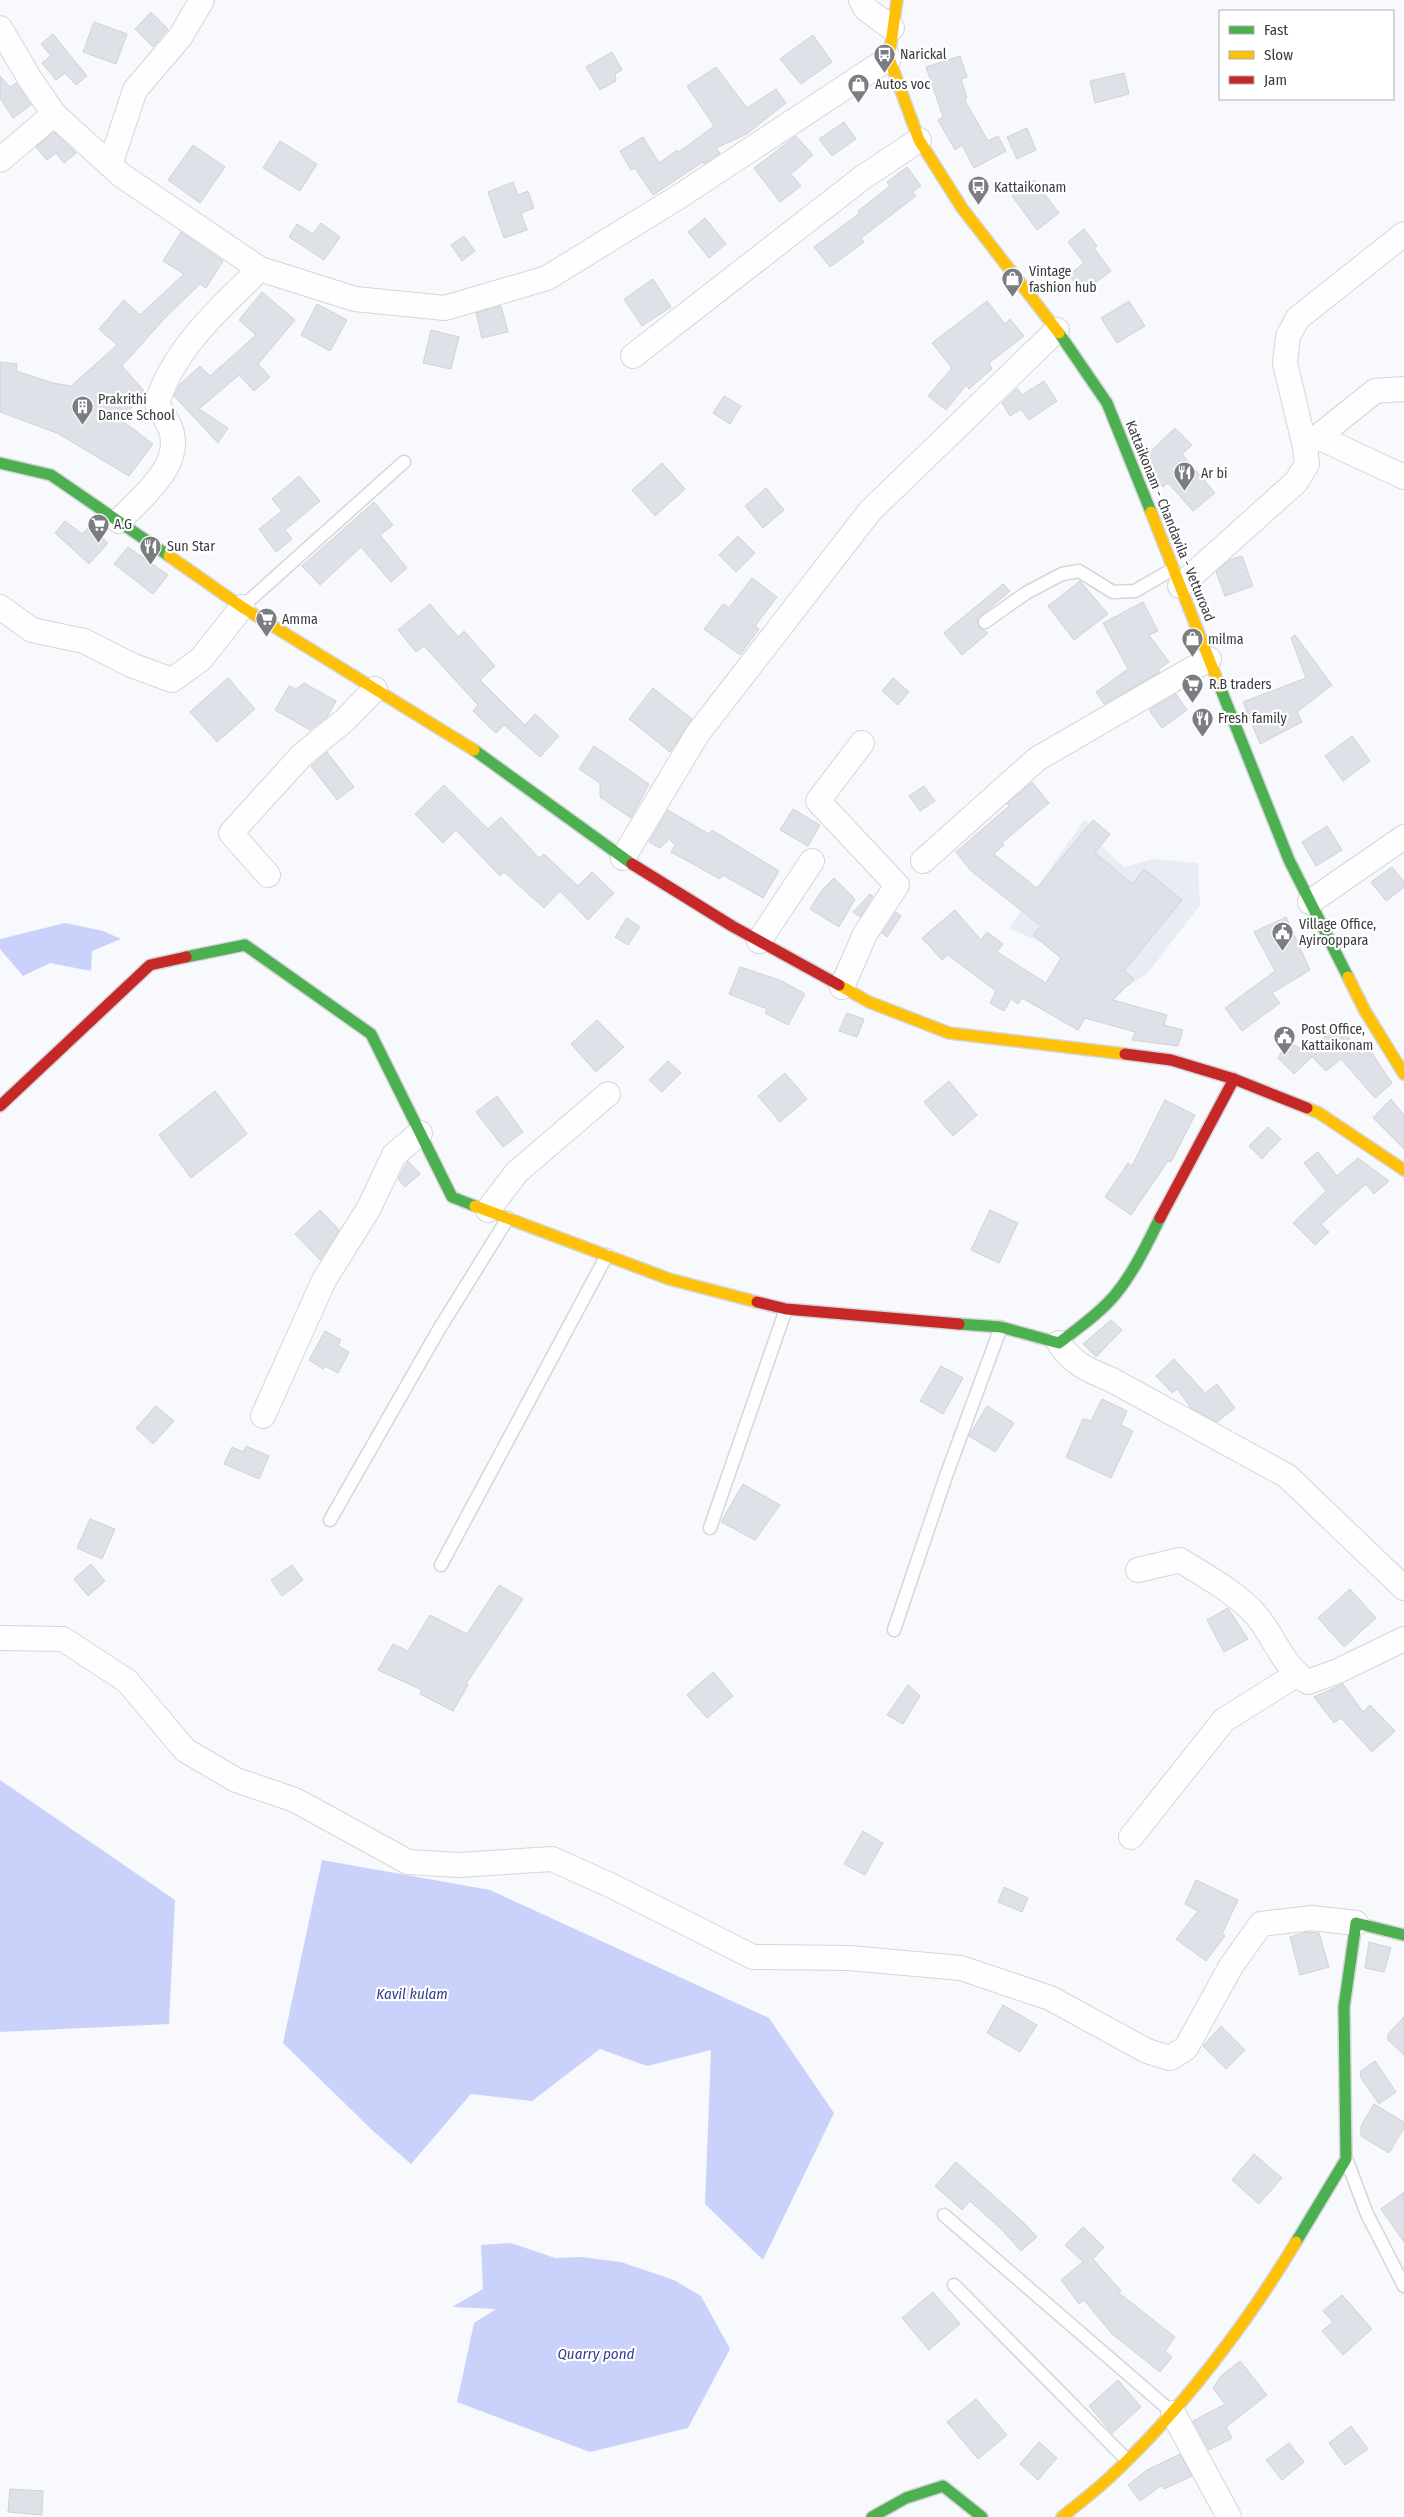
<svg xmlns="http://www.w3.org/2000/svg" width="1404" height="2517" font-family="'Fira Sans Condensed',sans-serif">
<style>
.built{fill:#e9ecf5}
.water{fill:#cad2fb}
.building{fill:#dfe1e8;stroke:#d1d2d7}
.lines{fill:none;stroke-linecap:round;stroke-linejoin:round}
.lane-casing{stroke:#d4d6d9;stroke-width:15}
.street-casing{stroke:#d4d6d9;stroke-width:26}
.fast-casing{stroke:#d4d6d9;stroke-width:14}
.slow-casing{stroke:#d4d6d9;stroke-width:14}
.jam-casing{stroke:#d4d6d9;stroke-width:14}
.lane{stroke:#fefeff;stroke-width:12}
.street{stroke:#fefeff;stroke-width:24}
.fast{stroke:#4caf50;stroke-width:11}
.slow{stroke:#ffc107;stroke-width:11}
.jam{stroke:#c62828;stroke-width:11}
.labels{text-anchor:middle;dominant-baseline:central;stroke-width:4.5;stroke-linejoin:round;paint-order:stroke}
.poi-label{font-size:14px;fill:#383a3f;stroke:#fff;text-anchor:start}
.street-label{font-size:14px;fill:#383a3f;stroke:#fff}
.water-label{font-size:15px;font-style:italic;fill:#363c8c;stroke:#fff}
</style>
<rect width="100%" height="100%" fill="#f7f9fc"/>
<polygon class="built" points="1084,820 1096,827 1101,846 1124,867 1154,859 1198,863 1200,905 1147,974 1127,987 1071,955 1009,928"/>
<g class="water">
<polygon points="65,923 103,931 121,939 92,951 91,971 50,963 23,976 0,949 0,939"/>
<polygon points="0,1780 175,1900 169,2024 0,2032"/>
<polygon points="322,1860 490,1890 769,2018 834,2113 763,2260 705,2204 711,2050 647,2066 600,2049 532,2101 471,2094 411,2164 372,2130 283,2043"/>
<polygon points="511,2243 555,2258 581,2257 621,2262 674,2280 701,2296 730,2349 688,2428 590,2452 457,2402 474,2323 496,2309 452,2307 483,2289 481,2245"/>
</g>
<g class="building">
<polygon points="151,12 168,29 153,47 135,29"/>
<polygon points="94,22 127,34 116,64 83,52"/>
<polygon points="53,34 87,76 76,85 65,73 56,80 42,63 51,56 41,44"/>
<polygon points="813,35 832,62 801,84 780,59"/>
<polygon points="612,52 622,70 615,74 616,81 600,90 586,67"/>
<polygon points="960,56 967,77 961,79 967,98 964,99 988,141 998,136 1006,151 974,168 962,145 955,150 938,120 943,117 926,67"/>
<polygon points="716,67 747,108 776,89 786,103 747,134 716,148 720,153 704,164 703,162 653,195 635,168 631,170 620,151 643,137 659,163 677,150 679,152 714,126 687,86"/>
<polygon points="1124,73 1129,94 1095,103 1090,81"/>
<polygon points="0,76 10,87 16,83 31,105 13,118 0,98"/>
<polygon points="844,122 856,139 832,156 819,139"/>
<polygon points="1027,128 1036,150 1017,159 1007,137"/>
<polygon points="54,132 76,153 64,163 56,153 47,160 36,147"/>
<polygon points="796,136 813,155 791,174 801,186 780,202 754,168"/>
<polygon points="280,141 317,164 300,191 263,168"/>
<polygon points="193,145 225,167 200,203 168,180"/>
<polygon points="907,167 921,186 912,192 916,196 861,238 864,242 830,267 814,247 860,213 858,211 890,186 887,182"/>
<polygon points="1034,180 1059,213 1037,230 1012,196"/>
<polygon points="513,182 518,195 528,191 534,208 521,213 527,230 504,238 488,192"/>
<polygon points="705,218 726,244 709,258 688,232"/>
<polygon points="321,223 340,237 324,260 289,237 297,224 313,234"/>
<polygon points="1084,229 1097,246 1094,248 1111,271 1082,293 1069,275 1084,263 1068,242"/>
<polygon points="181,232 223,261 206,288 200,284 165,318 122,366 146,393 120,419 153,444 129,476 57,433 0,412 0,362 17,364 16,371 53,383 71,386 117,345 99,329 124,300 140,315 184,274 163,261"/>
<polygon points="464,236 475,251 462,261 451,245"/>
<polygon points="653,279 671,307 642,326 624,299"/>
<polygon points="262,292 295,320 258,364 270,377 254,391 239,375 199,409 228,428 218,443 174,396 180,384 200,366 210,376 256,335 239,320"/>
<polygon points="987,301 1005,324 1010,319 1024,336 989,363 992,369 969,389 966,385 946,410 928,396 952,368 932,343"/>
<polygon points="1129,301 1145,326 1117,343 1101,318"/>
<polygon points="317,304 347,320 330,351 301,335"/>
<polygon points="501,306 508,332 482,338 476,313"/>
<polygon points="431,330 459,337 451,369 423,363"/>
<polygon points="1044,381 1057,401 1029,420 1021,409 1010,416 1002,403 1017,388 1022,395"/>
<polygon points="724,396 741,406 730,424 713,413"/>
<polygon points="1175,428 1192,445 1182,454 1215,493 1193,511 1168,483 1163,487 1153,477 1145,457"/>
<polygon points="662,463 685,489 655,516 632,490"/>
<polygon points="299,476 320,501 285,530 292,539 276,552 259,529 282,511 272,499"/>
<polygon points="766,488 784,510 763,528 745,506"/>
<polygon points="374,502 393,525 380,535 407,568 391,582 361,547 320,585 302,566"/>
<polygon points="65,521 82,534 90,526 108,543 89,564 55,533"/>
<polygon points="738,536 755,553 736,572 719,555"/>
<polygon points="128,547 168,575 153,594 114,564"/>
<polygon points="1242,556 1253,586 1225,596 1216,572 1229,560"/>
<polygon points="752,578 777,597 755,626 759,629 740,655 704,629 723,604 729,608"/>
<polygon points="1080,581 1108,614 1074,640 1048,606"/>
<polygon points="1003,584 1010,591 977,619 979,627 988,633 962,655 944,633"/>
<polygon points="1143,602 1158,631 1149,635 1169,662 1158,670 1160,672 1104,704 1096,692 1128,669 1103,623"/>
<polygon points="430,604 458,637 464,631 495,666 480,680 525,725 535,714 559,736 540,757 504,725 496,733 473,711 478,705 424,646 416,652 398,630"/>
<polygon points="1295,635 1332,685 1297,712 1302,722 1260,744 1243,702 1306,678 1291,638"/>
<polygon points="228,678 255,709 217,742 190,712"/>
<polygon points="893,678 909,692 898,705 882,691"/>
<polygon points="304,683 336,701 327,717 310,730 275,710 289,686 296,689"/>
<polygon points="653,688 692,719 670,752 629,719"/>
<polygon points="1176,694 1187,710 1162,728 1149,710"/>
<polygon points="1352,736 1370,761 1343,781 1325,756"/>
<polygon points="594,746 649,784 631,818 600,797 600,783 579,769"/>
<polygon points="327,752 354,787 337,800 311,766"/>
<polygon points="1032,782 1049,803 1002,843 1004,845 994,854 1037,888 1093,820 1110,834 1095,853 1132,884 1144,869 1182,900 1124,971 1134,979 1113,1000 1167,1015 1164,1025 1183,1030 1178,1046 1132,1040 1135,1032 1085,1018 1078,1030 1022,998 1018,1004 1011,999 1004,1011 990,1003 996,991 948,955 942,960 922,938 955,910 981,940 987,932 1003,944 997,952 1046,983 1061,958 1033,935 1041,926 971,871 956,852 1009,806 1007,804"/>
<polygon points="444,785 488,829 501,817 539,858 544,854 578,886 592,872 614,893 588,920 560,891 544,908 504,872 500,876 456,830 443,843 415,814"/>
<polygon points="924,786 935,801 920,811 909,796"/>
<polygon points="793,809 820,825 808,846 780,830"/>
<polygon points="668,810 709,834 712,830 779,871 763,898 723,875 720,879 671,852 675,845 669,839 660,848 649,842"/>
<polygon points="1327,826 1342,850 1316,866 1302,842"/>
<polygon points="1392,867 1404,882 1404,887 1386,901 1371,882"/>
<polygon points="834,878 855,899 839,927 810,909 822,890"/>
<polygon points="870,894 873,896 860,917 853,912"/>
<polygon points="896,912 901,916 887,937 882,933"/>
<polygon points="1286,917 1310,970 1272,993 1280,1003 1242,1031 1225,1008 1275,971 1254,932"/>
<polygon points="627,918 640,927 628,945 615,937"/>
<polygon points="740,967 782,981 805,994 788,1025 765,1013 767,1009 729,994"/>
<polygon points="847,1013 864,1019 857,1037 839,1031"/>
<polygon points="597,1020 624,1047 596,1072 571,1044"/>
<polygon points="1340,1025 1361,1055 1369,1049 1392,1083 1375,1098 1341,1059 1326,1071 1312,1057 1294,1074 1278,1058 1287,1043 1306,1050"/>
<polygon points="668,1061 681,1073 662,1092 649,1080"/>
<polygon points="785,1073 807,1099 780,1122 758,1096"/>
<polygon points="949,1081 977,1115 953,1136 924,1102"/>
<polygon points="215,1091 247,1134 191,1178 159,1135"/>
<polygon points="497,1096 523,1132 503,1147 476,1112"/>
<polygon points="1391,1099 1404,1115 1404,1149 1373,1118"/>
<polygon points="1165,1100 1195,1115 1171,1162 1168,1161 1131,1215 1105,1197 1128,1163 1132,1166"/>
<polygon points="1268,1127 1281,1139 1262,1159 1249,1146"/>
<polygon points="1318,1152 1337,1176 1358,1158 1389,1181 1374,1194 1366,1184 1321,1224 1329,1232 1315,1245 1293,1223 1326,1191 1304,1163"/>
<polygon points="408,1161 420,1174 405,1187 398,1179"/>
<polygon points="320,1210 339,1230 320,1260 295,1234"/>
<polygon points="990,1210 1018,1223 999,1263 971,1250"/>
<polygon points="1111,1320 1122,1330 1096,1357 1083,1344"/>
<polygon points="325,1331 341,1340 338,1346 349,1352 338,1373 325,1366 323,1369 309,1360"/>
<polygon points="1174,1359 1205,1393 1217,1384 1235,1408 1217,1422 1191,1408 1177,1389 1172,1393 1156,1376"/>
<polygon points="941,1366 963,1378 943,1414 920,1401"/>
<polygon points="1102,1399 1127,1411 1121,1425 1133,1431 1111,1478 1066,1457 1083,1419 1091,1421"/>
<polygon points="156,1406 174,1421 153,1444 136,1428"/>
<polygon points="987,1406 1014,1423 995,1452 969,1436"/>
<polygon points="246,1446 269,1456 259,1479 224,1464 232,1447 243,1452"/>
<polygon points="743,1484 780,1505 755,1540 721,1522"/>
<polygon points="90,1519 115,1529 102,1559 77,1548"/>
<polygon points="91,1564 105,1581 88,1596 74,1579"/>
<polygon points="292,1565 303,1580 282,1596 271,1580"/>
<polygon points="499,1585 523,1599 466,1684 468,1685 453,1711 420,1694 422,1690 378,1670 393,1644 408,1651 430,1615 467,1634"/>
<polygon points="1350,1589 1376,1618 1344,1647 1318,1618"/>
<polygon points="1228,1608 1248,1639 1224,1652 1207,1620"/>
<polygon points="713,1672 733,1696 707,1718 687,1695"/>
<polygon points="1343,1684 1363,1712 1370,1705 1395,1731 1372,1752 1341,1718 1334,1723 1314,1697"/>
<polygon points="908,1685 920,1696 903,1724 887,1715"/>
<polygon points="863,1831 883,1843 865,1875 844,1864"/>
<polygon points="1196,1880 1238,1900 1222,1934 1225,1936 1206,1961 1176,1939 1198,1911 1185,1904"/>
<polygon points="1004,1887 1028,1898 1022,1912 998,1902"/>
<polygon points="1307,1932 1319,1933 1329,1967 1300,1975 1290,1937"/>
<polygon points="1369,1942 1391,1948 1384,1972 1365,1968"/>
<polygon points="1003,2005 1037,2025 1020,2052 987,2033"/>
<polygon points="1404,2017 1404,2055 1388,2040 1388,2034"/>
<polygon points="1221,2026 1245,2050 1226,2069 1203,2046"/>
<polygon points="1375,2061 1396,2092 1379,2104 1361,2078 1360,2072"/>
<polygon points="1374,2104 1404,2122 1404,2128 1389,2153 1361,2136 1361,2126"/>
<polygon points="1254,2154 1282,2178 1259,2204 1232,2180"/>
<polygon points="956,2162 1023,2222 1037,2237 1021,2251 1001,2229 970,2201 962,2210 935,2186"/>
<polygon points="1404,2192 1404,2242 1381,2209"/>
<polygon points="1083,2227 1104,2247 1093,2259 1121,2291 1119,2293 1175,2337 1165,2351 1172,2357 1160,2372 1112,2334 1084,2300 1079,2304 1061,2280 1083,2262 1065,2245"/>
<polygon points="933,2292 960,2324 929,2350 902,2318"/>
<polygon points="1342,2295 1372,2329 1343,2355 1322,2331 1333,2322 1323,2311"/>
<polygon points="1240,2361 1267,2395 1226,2427 1232,2438 1209,2450 1193,2421 1225,2404 1213,2388 1221,2376"/>
<polygon points="1118,2380 1141,2407 1112,2433 1089,2406"/>
<polygon points="976,2399 1007,2435 978,2459 947,2422"/>
<polygon points="1351,2426 1368,2449 1345,2465 1329,2443"/>
<polygon points="1039,2442 1057,2458 1038,2480 1020,2464"/>
<polygon points="1289,2443 1304,2462 1282,2480 1266,2460"/>
<polygon points="1180,2454 1192,2476 1164,2489 1162,2485 1140,2501 1128,2485 1147,2470"/>
<polygon points="10,2489 43,2491 42,2515 8,2512"/>
</g>
<g class="lines">
<defs>
<g id="lane">
<polyline points="242,607 404,462"/>
<polyline points="985,622 1026,593 1062,574 1079,571 1113,592 1135,591 1173,569"/>
<polyline points="330,1520 438,1331 508,1218"/>
<polyline points="710,1528 786,1309"/>
<polyline points="441,1565 607,1255"/>
<polyline points="894,1630 946,1476 1001,1327"/>
<polyline points="1347,2161 1367,2214 1404,2286"/>
<polyline points="944,2215 1173,2413"/>
<polyline points="954,2285 1127,2460"/>
</g>
<g id="street">
<polyline points="861,0 866,9 892,28"/>
<polyline points="0,28 30,79 54,114 121,175 260,269 355,299 445,308 547,278 680,196 889,58"/>
<polyline points="0,160 54,114"/>
<polyline points="110,165 135,90 180,37 202,0"/>
<polyline points="633,356 862,178 919,140"/>
<polyline points="1318,437 1404,477"/>
<polyline points="1305,447 1375,391 1404,389"/>
<path d="M 119,521 C 141,497 185,465 170,427 C 166,419 161,411 157,403 C 174,348 220,308 260,269"/>
<polyline points="1180,586 1296,482 1307,464 1305,447 1285,363 1288,336 1298,318 1404,234"/>
<polyline points="0,607 32,630 84,641 131,665 172,680 201,659 242,607"/>
<polyline points="623,858 698,733 870,511 1057,330"/>
<polyline points="923,861 1037,759 1209,659"/>
<polyline points="268,875 231,833 302,755 345,720 375,689"/>
<polyline points="1310,902 1404,837"/>
<polyline points="759,941 812,861"/>
<polyline points="842,987 865,934 897,885 818,801 862,743"/>
<polyline points="488,1210 517,1172 608,1094"/>
<path d="M 1059,1343 C 1072,1363 1089,1371 1110,1379 L 1287,1476 L 1404,1588"/>
<polyline points="263,1416 324,1280 369,1208 394,1155 420,1133"/>
<path d="M 1138,1570 L 1180,1560 C 1205,1576 1236,1592 1256,1615 C 1274,1636 1283,1667 1308,1682 L 1338,1671 L 1404,1639"/>
<polyline points="0,1638 63,1639 127,1681 185,1750 236,1780 295,1800 408,1862 459,1865 552,1859 610,1885 753,1957 849,1958 961,1968 1050,1998 1147,2051 1170,2058 1186,2048 1231,1966 1261,1924 1312,1918 1356,1923"/>
<polyline points="1131,1837 1224,1720 1296,1675"/>
<polyline points="1173,2413 1229,2517"/>
</g>
<g id="fast">
<polyline points="1059,333 1107,403 1151,512"/>
<polyline points="0,463 51,475 169,556"/>
<polyline points="1220,687 1289,860 1348,977"/>
<polyline points="474,750 632,864"/>
<polyline points="186,957 245,945 371,1034 452,1197 475,1206"/>
<path d="M 959,1324 L 1001,1327 L 1059,1343 C 1078,1328 1099,1314 1115,1295 C 1134,1272 1147,1244 1160,1218"/>
<polyline points="1296,2242 1346,2159 1344,2007 1356,1923 1404,1935"/>
<polyline points="872,2517 906,2498 943,2486 982,2517"/>
</g>
<g id="slow">
<polyline points="897,0 889,58 919,140 962,208 1059,333"/>
<polyline points="1151,512 1220,687"/>
<polyline points="169,556 242,607 474,750"/>
<polyline points="1348,977 1365,1011 1404,1074"/>
<polyline points="839,985 869,1002 949,1033 1125,1054"/>
<polyline points="1307,1108 1319,1113 1404,1170"/>
<polyline points="475,1206 669,1279 757,1302"/>
<path d="M 1062,2517 C 1078,2504 1094,2492 1109,2478 C 1180,2412 1246,2325 1296,2242"/>
</g>
<g id="jam">
<polyline points="632,864 732,926 839,985"/>
<polyline points="1125,1054 1171,1060 1234,1079 1307,1108"/>
<polyline points="0,1106 150,965 186,957"/>
<polyline points="1160,1218 1234,1079"/>
<polyline points="757,1302 786,1309 959,1324"/>
</g>
</defs>
<use href="#lane" class="lane-casing"/>
<use href="#street" class="street-casing"/>
<use href="#fast" class="fast-casing"/>
<use href="#slow" class="slow-casing"/>
<use href="#jam" class="jam-casing"/>
<use href="#lane" class="lane"/>
<use href="#street" class="street"/>
<use href="#fast" class="fast"/>
<use href="#slow" class="slow"/>
<use href="#jam" class="jam"/>
</g>
<defs>
<symbol id="bus-pin" viewBox="-11 -11 22 30"><path d="M0 17L-7.5 6A9.5 9.5 0 1 1 7.5 6Z" fill="#7b7d81" stroke="#fff"/><path d="M-5-6H5V4H4V6H2V4H-2V6H-4V4H-5ZM-3.5-4V0h7V-4ZM-3.5 1.2v1.5H-2V1.2ZM2 1.2v1.5H3.5V1.2Z" fill="#fff"/></symbol>
<symbol id="shop-pin" viewBox="-11 -11 22 30"><path d="M0 17L-7.5 6A9.5 9.5 0 1 1 7.5 6Z" fill="#7b7d81" stroke="#fff"/><path d="M-5-2.5h2.3a2.7 3.5 0 0 1 5.4 0H5L5.5 6h-11ZM-1.5-2.5h3a1.5 2.3 0 0 0-3 0Z" fill="#fff"/></symbol>
<symbol id="building-pin" viewBox="-11 -11 22 30"><path d="M0 17L-7.5 6A9.5 9.5 0 1 1 7.5 6Z" fill="#7b7d81" stroke="#fff"/><path d="M-4-6H4V6H1V3H-1V6H-4ZM-2.5-4.3h1.7v1.8h-1.7ZM.8-4.3h1.7v1.8H.8ZM-2.5-1h1.7V.8h-1.7ZM.8-1h1.7V.8H.8Z" fill="#fff"/></symbol>
<symbol id="restaurant-pin" viewBox="-11 -11 22 30"><path d="M0 17L-7.5 6A9.5 9.5 0 1 1 7.5 6Z" fill="#7b7d81" stroke="#fff"/><path d="M-5-6h1v4h1v-4h1v4h1v-4h1v5L-1.5 .5V6h-2V.5L-5-1ZM5-6V6H3V1.5H1.5Q1.5-4 5-6Z" fill="#fff"/></symbol>
<symbol id="supermarket-pin" viewBox="-11 -11 22 30"><path d="M0 17L-7.5 6A9.5 9.5 0 1 1 7.5 6Z" fill="#7b7d81" stroke="#fff"/><path d="M-6-5.5h2.5l.6 2H6L4.5 2H-2.5L-4.4-4H-6ZM-1.5 3.2a1.3 1.3 0 1 0 .1 0ZM3 3.2a1.3 1.3 0 1 0 .1 0Z" fill="#fff"/></symbol>
<symbol id="civic-pin" viewBox="-11 -11 22 30"><path d="M0 17L-7.5 6A9.5 9.5 0 1 1 7.5 6Z" fill="#7b7d81" stroke="#fff"/><path d="M-.6-6.5H3V-4.5H.6V-3L4-1V1h2V6H-6V1h2V-1L-.6-3ZM-1.2 2.5V6h2.4V2.5Z" fill="#fff"/></symbol>
</defs>
<g fill-rule="evenodd">
<use href="#bus-pin" x="872" y="42" width="25" height="34"/>
<use href="#shop-pin" x="846" y="72" width="25" height="34"/>
<use href="#bus-pin" x="966" y="174" width="25" height="34"/>
<use href="#shop-pin" x="1000" y="266" width="25" height="34"/>
<use href="#building-pin" x="70" y="394" width="25" height="34"/>
<use href="#restaurant-pin" x="1172" y="460" width="25" height="34"/>
<use href="#supermarket-pin" x="86" y="512" width="25" height="34"/>
<use href="#restaurant-pin" x="138" y="534" width="25" height="34"/>
<use href="#supermarket-pin" x="254" y="606" width="25" height="34"/>
<use href="#shop-pin" x="1180" y="626" width="25" height="34"/>
<use href="#supermarket-pin" x="1180" y="672" width="25" height="34"/>
<use href="#restaurant-pin" x="1190" y="706" width="25" height="34"/>
<use href="#civic-pin" x="1270" y="920" width="25" height="34"/>
<use href="#civic-pin" x="1272" y="1024" width="25" height="34"/>
</g>
<g class="labels">
<g class="poi-label">
<text x="900" y="54">Narickal</text>
<text x="875" y="84">Autos voc</text>
<text x="994" y="187">Kattaikonam</text>
<text x="1029" y="271">Vintage<tspan x="1029" dy="16">fashion hub</tspan></text>
<text x="98" y="399">Prakrithi<tspan x="98" dy="16">Dance School</tspan></text>
<text x="1201" y="473">Ar bi</text>
<text x="114" y="524">A.G</text>
<text x="167" y="546">Sun Star</text>
<text x="282" y="619">Amma</text>
<text x="1208" y="639">milma</text>
<text x="1209" y="684">R.B traders</text>
<text x="1218" y="718">Fresh family</text>
<text x="1299" y="924">Village Office,<tspan x="1299" dy="16">Ayirooppara</tspan></text>
<text x="1301" y="1029">Post Office,<tspan x="1301" dy="16">Kattaikonam</tspan></text>
</g>
<g class="street-label">
<text transform="translate(1170 521) rotate(68)">Kattaikonam - Chandavila - Vetturoad</text>
</g>
<g class="water-label">
<text x="412" y="1994">Kavil kulam</text>
<text x="596" y="2354">Quarry pond</text>
</g>
</g>
<rect x="1219" y="10" width="175" height="90" fill="#ffffff" stroke="#afb0b2"/>
<rect x="1229" y="26" width="25" height="8" fill="#4caf50" stroke="#afb0b2"/>
<text x="1264" y="35" font-size="15" fill="#383a3f">Fast</text>
<rect x="1229" y="51" width="25" height="8" fill="#ffc107" stroke="#afb0b2"/>
<text x="1264" y="60" font-size="15" fill="#383a3f">Slow</text>
<rect x="1229" y="76" width="25" height="8" fill="#c62828" stroke="#afb0b2"/>
<text x="1264" y="85" font-size="15" fill="#383a3f">Jam</text>
</svg>
